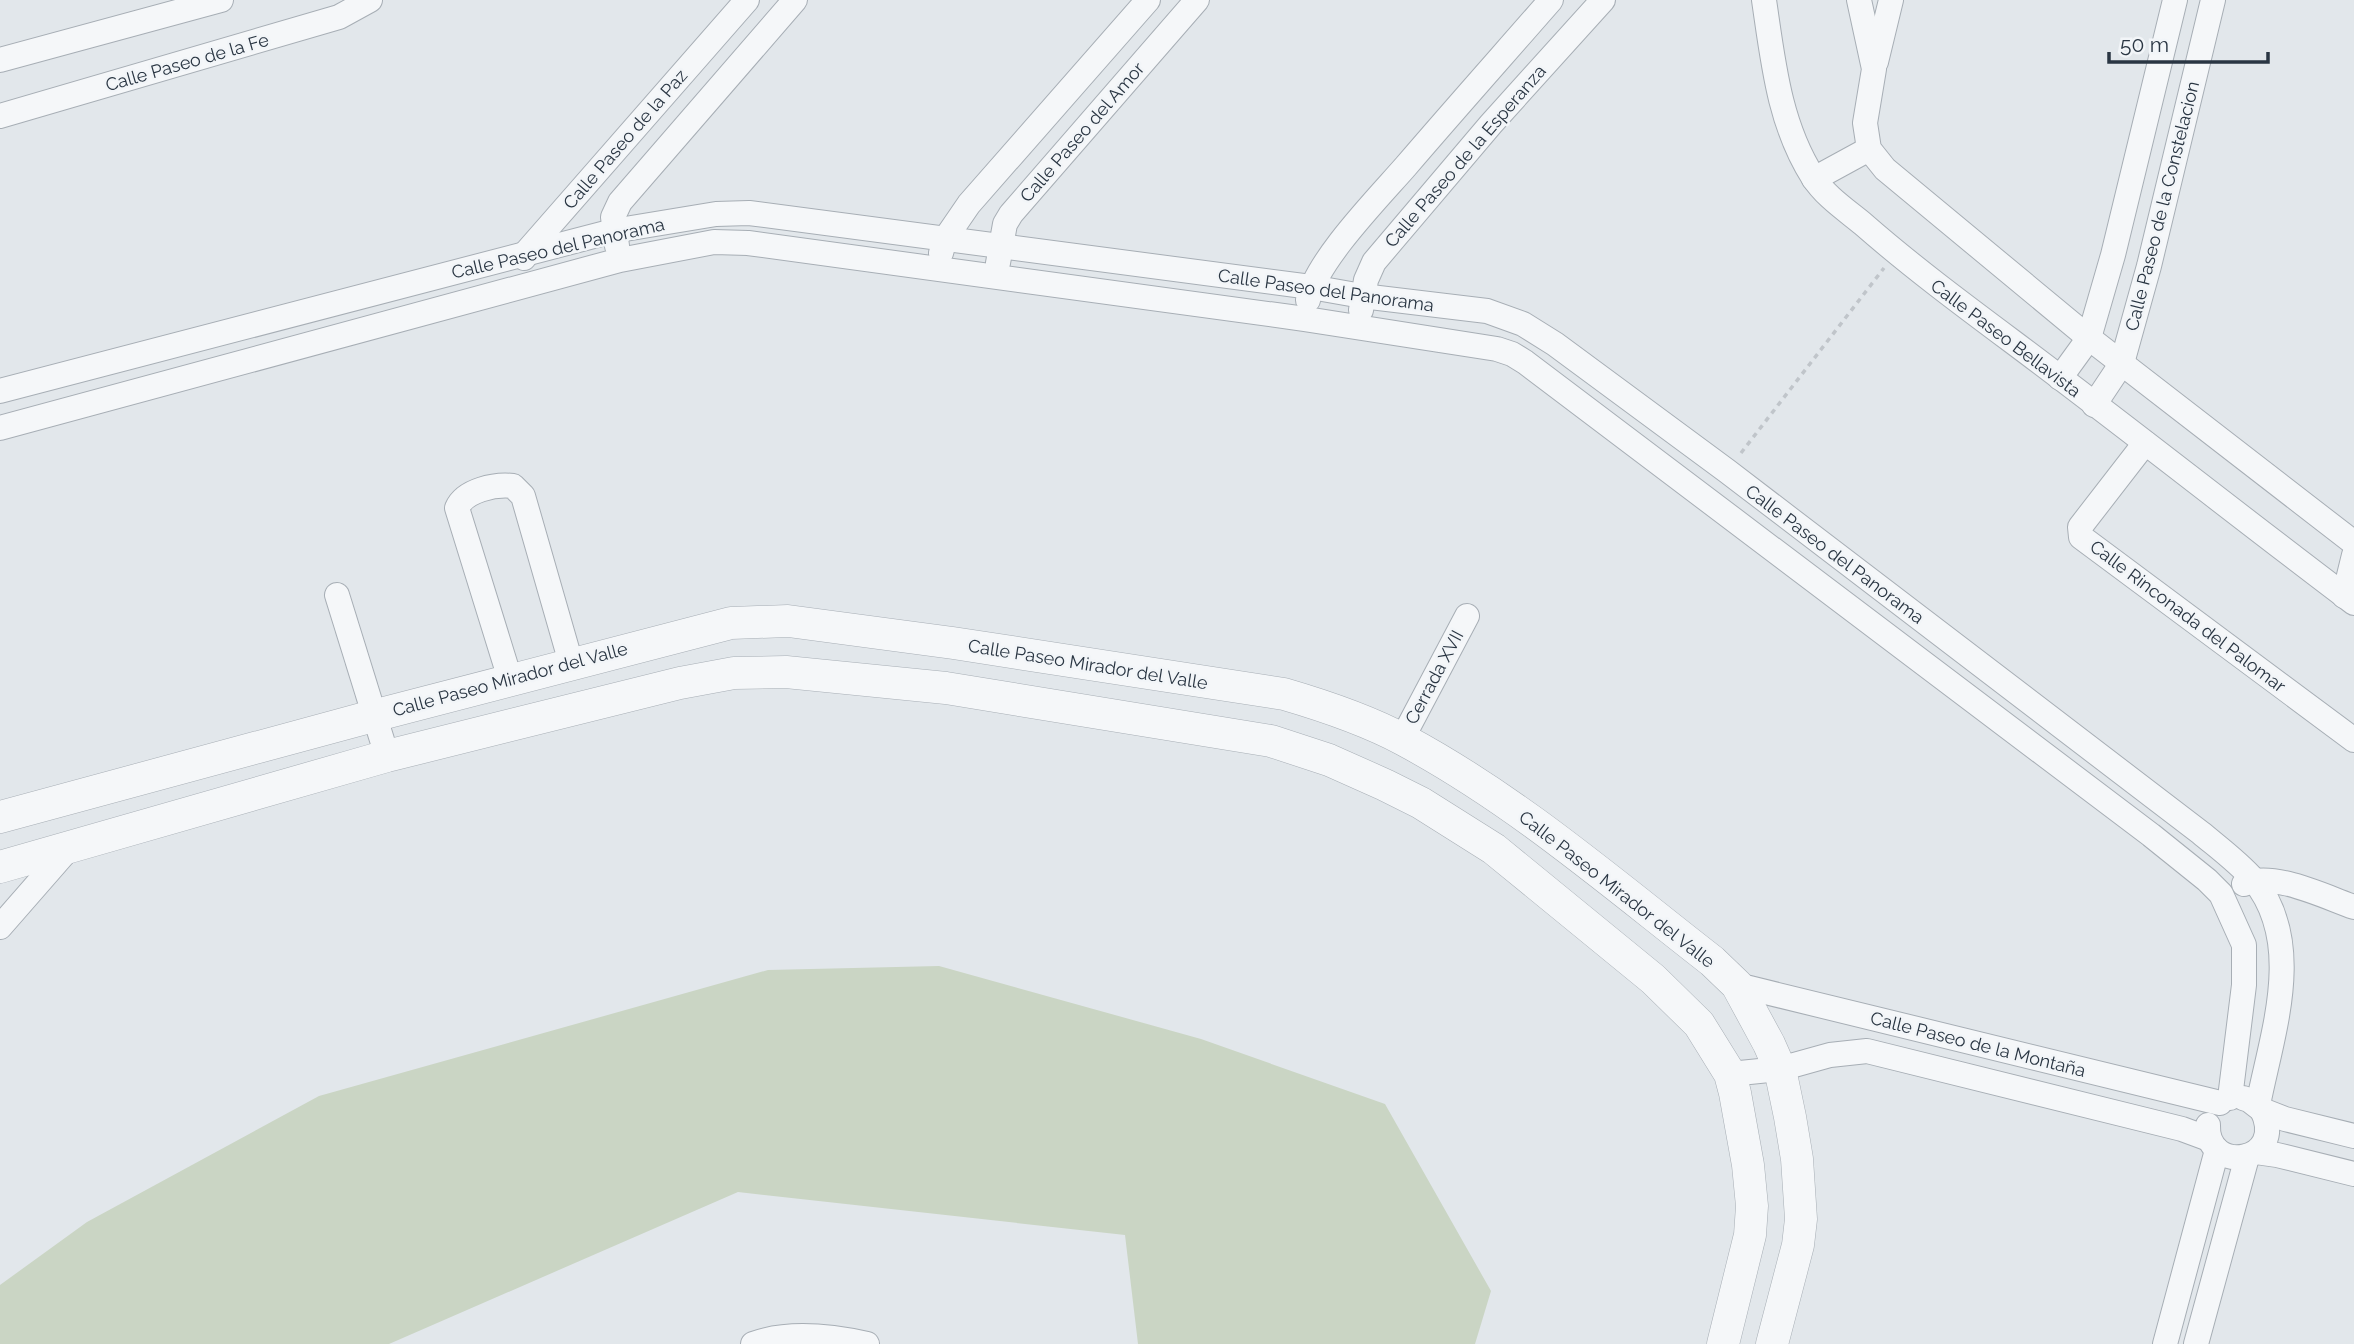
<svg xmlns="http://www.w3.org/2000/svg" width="2354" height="1344" font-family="Raleway,sans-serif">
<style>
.green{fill:#cad5c4}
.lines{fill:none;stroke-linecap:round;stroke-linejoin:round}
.minor-casing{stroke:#a7aeb5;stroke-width:26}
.tertiary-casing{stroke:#a7aeb5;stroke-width:33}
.path{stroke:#c0c5ca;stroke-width:3.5;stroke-dasharray:5 5;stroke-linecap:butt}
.minor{stroke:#f5f7f9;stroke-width:24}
.tertiary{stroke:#f5f7f9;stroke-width:32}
.labels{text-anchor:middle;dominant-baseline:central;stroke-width:5;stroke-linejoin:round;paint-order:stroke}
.street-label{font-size:18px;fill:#2a3643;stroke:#f2f5f8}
</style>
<rect width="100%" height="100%" fill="#e2e7eb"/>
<polygon class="green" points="939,966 1201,1039 1385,1104 1491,1291 1475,1344 1138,1344 1125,1235 738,1192 389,1344 0,1344 0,1285 87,1222 319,1096 768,970"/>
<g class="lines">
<defs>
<g id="minor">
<path d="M 1764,0 C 1773,61 1779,124 1813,177 C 1825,196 1846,210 1863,224 C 1911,266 1962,304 2013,342 C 2128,428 2240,517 2354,603"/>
<polyline points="1859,0 1874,69 1865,123 1869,149 1885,169 2089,338 2354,543"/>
<polyline points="0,60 221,0"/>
<polyline points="1876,62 1891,0"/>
<polyline points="0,116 339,17 370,0"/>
<polyline points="1814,179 1869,149"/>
<polyline points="617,246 613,217 620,202 795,0"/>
<polyline points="941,253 945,239 969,204 1148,0"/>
<polyline points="524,258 523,256 747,0"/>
<polyline points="998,263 1005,224 1011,214 1197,0"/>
<path d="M 1308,300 C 1316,261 1379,197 1406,166 C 1454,110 1503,55 1551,0"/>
<polyline points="1361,310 1366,280 1374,262 1491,124 1603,0"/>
<polyline points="2060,378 2089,338 2113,255 2175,0"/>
<path d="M 0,391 L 613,231 L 716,214 L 749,213 L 1311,287 L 1362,296 L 1487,311 L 1523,324 L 1555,344 L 1727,471 L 2201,833 C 2219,848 2238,862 2253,879 C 2306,943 2272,1033 2258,1105"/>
<polyline points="2094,405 2122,363 2149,266 2213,0"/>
<polyline points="0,428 620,260 714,242 748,243 1305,319 1497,349 1512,354 1525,362 2151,835 2207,880 2221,894 2244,945 2244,985 2230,1098"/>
<polyline points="2145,443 2080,527 2081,537 2354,740"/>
<polyline points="337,595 387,756"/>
<polyline points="2344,596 2354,555"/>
<path d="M 510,679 L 457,508 C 465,490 495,484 513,486 L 523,496 L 571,663"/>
<polyline points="1402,739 1467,616"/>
<path d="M 2244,884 C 2274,871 2325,897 2354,907"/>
<polyline points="0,927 69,848"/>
<polyline points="1737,985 2220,1103"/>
<polyline points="1730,1074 1780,1069 1830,1055 1867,1051 2182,1129 2209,1139"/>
<polyline points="2243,1098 2249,1100 2262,1110 2285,1119 2354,1136"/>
<path d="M 2208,1125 C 2206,1176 2288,1163 2262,1110"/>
<polyline points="2256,1152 2277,1155 2354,1174"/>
<path d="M 753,1344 C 788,1331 831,1336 867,1344"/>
<polyline points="2165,1344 2217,1150"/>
<polyline points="2196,1344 2247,1157"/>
</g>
<g id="tertiary">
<path d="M 0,817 L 373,716 L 731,623 L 788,621 L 953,643 L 1284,694 C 1325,706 1367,720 1404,740 C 1516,800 1613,884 1712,961 L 1737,985 L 1769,1044 L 1780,1069 L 1790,1117 L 1797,1159 L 1801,1219 L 1798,1245 L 1772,1344"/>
<polyline points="0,867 387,756 680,683 734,673 786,672 946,688 1271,741 1329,760 1385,785 1421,803 1494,849 1653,979 1699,1024 1730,1074 1735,1093 1748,1165 1752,1206 1750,1235 1723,1344"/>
</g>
</defs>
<use href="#minor" class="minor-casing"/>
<use href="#tertiary" class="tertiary-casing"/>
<polyline class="path" points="1741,453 1884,268"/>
<use href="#minor" class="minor"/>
<use href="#tertiary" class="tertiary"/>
</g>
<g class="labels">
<g class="street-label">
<text transform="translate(187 62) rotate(-16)">Calle Paseo de la Fe</text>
<text transform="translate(1082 132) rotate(-49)">Calle Paseo del Amor</text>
<text transform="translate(625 139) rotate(-49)">Calle Paseo de la Paz</text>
<text transform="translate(1465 156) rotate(-49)">Calle Paseo de la Esperanza</text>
<text transform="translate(2162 206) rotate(-76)">Calle Paseo de la Constelacion</text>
<text transform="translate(558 248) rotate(-13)">Calle Paseo del Panorama</text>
<text transform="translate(1326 290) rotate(8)">Calle Paseo del Panorama</text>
<text transform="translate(2006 338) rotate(37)">Calle Paseo Bellavista</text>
<text transform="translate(1835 554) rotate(37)">Calle Paseo del Panorama</text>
<text transform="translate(2188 616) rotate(37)">Calle Rinconada del Palomar</text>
<text transform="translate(1088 664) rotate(9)">Calle Paseo Mirador del Valle</text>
<text transform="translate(1434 677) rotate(-62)">Cerrada XVII</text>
<text transform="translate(510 679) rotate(-15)">Calle Paseo Mirador del Valle</text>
<text transform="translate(1617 889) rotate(38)">Calle Paseo Mirador del Valle</text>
<text transform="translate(1978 1044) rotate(14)">Calle Paseo de la Montaña</text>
</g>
</g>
<path d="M2109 52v10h159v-10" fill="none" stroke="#2a3643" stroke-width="3.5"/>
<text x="2120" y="52" font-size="21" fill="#2a3643" stroke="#f2f5f8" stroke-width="5" paint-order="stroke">50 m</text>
</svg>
